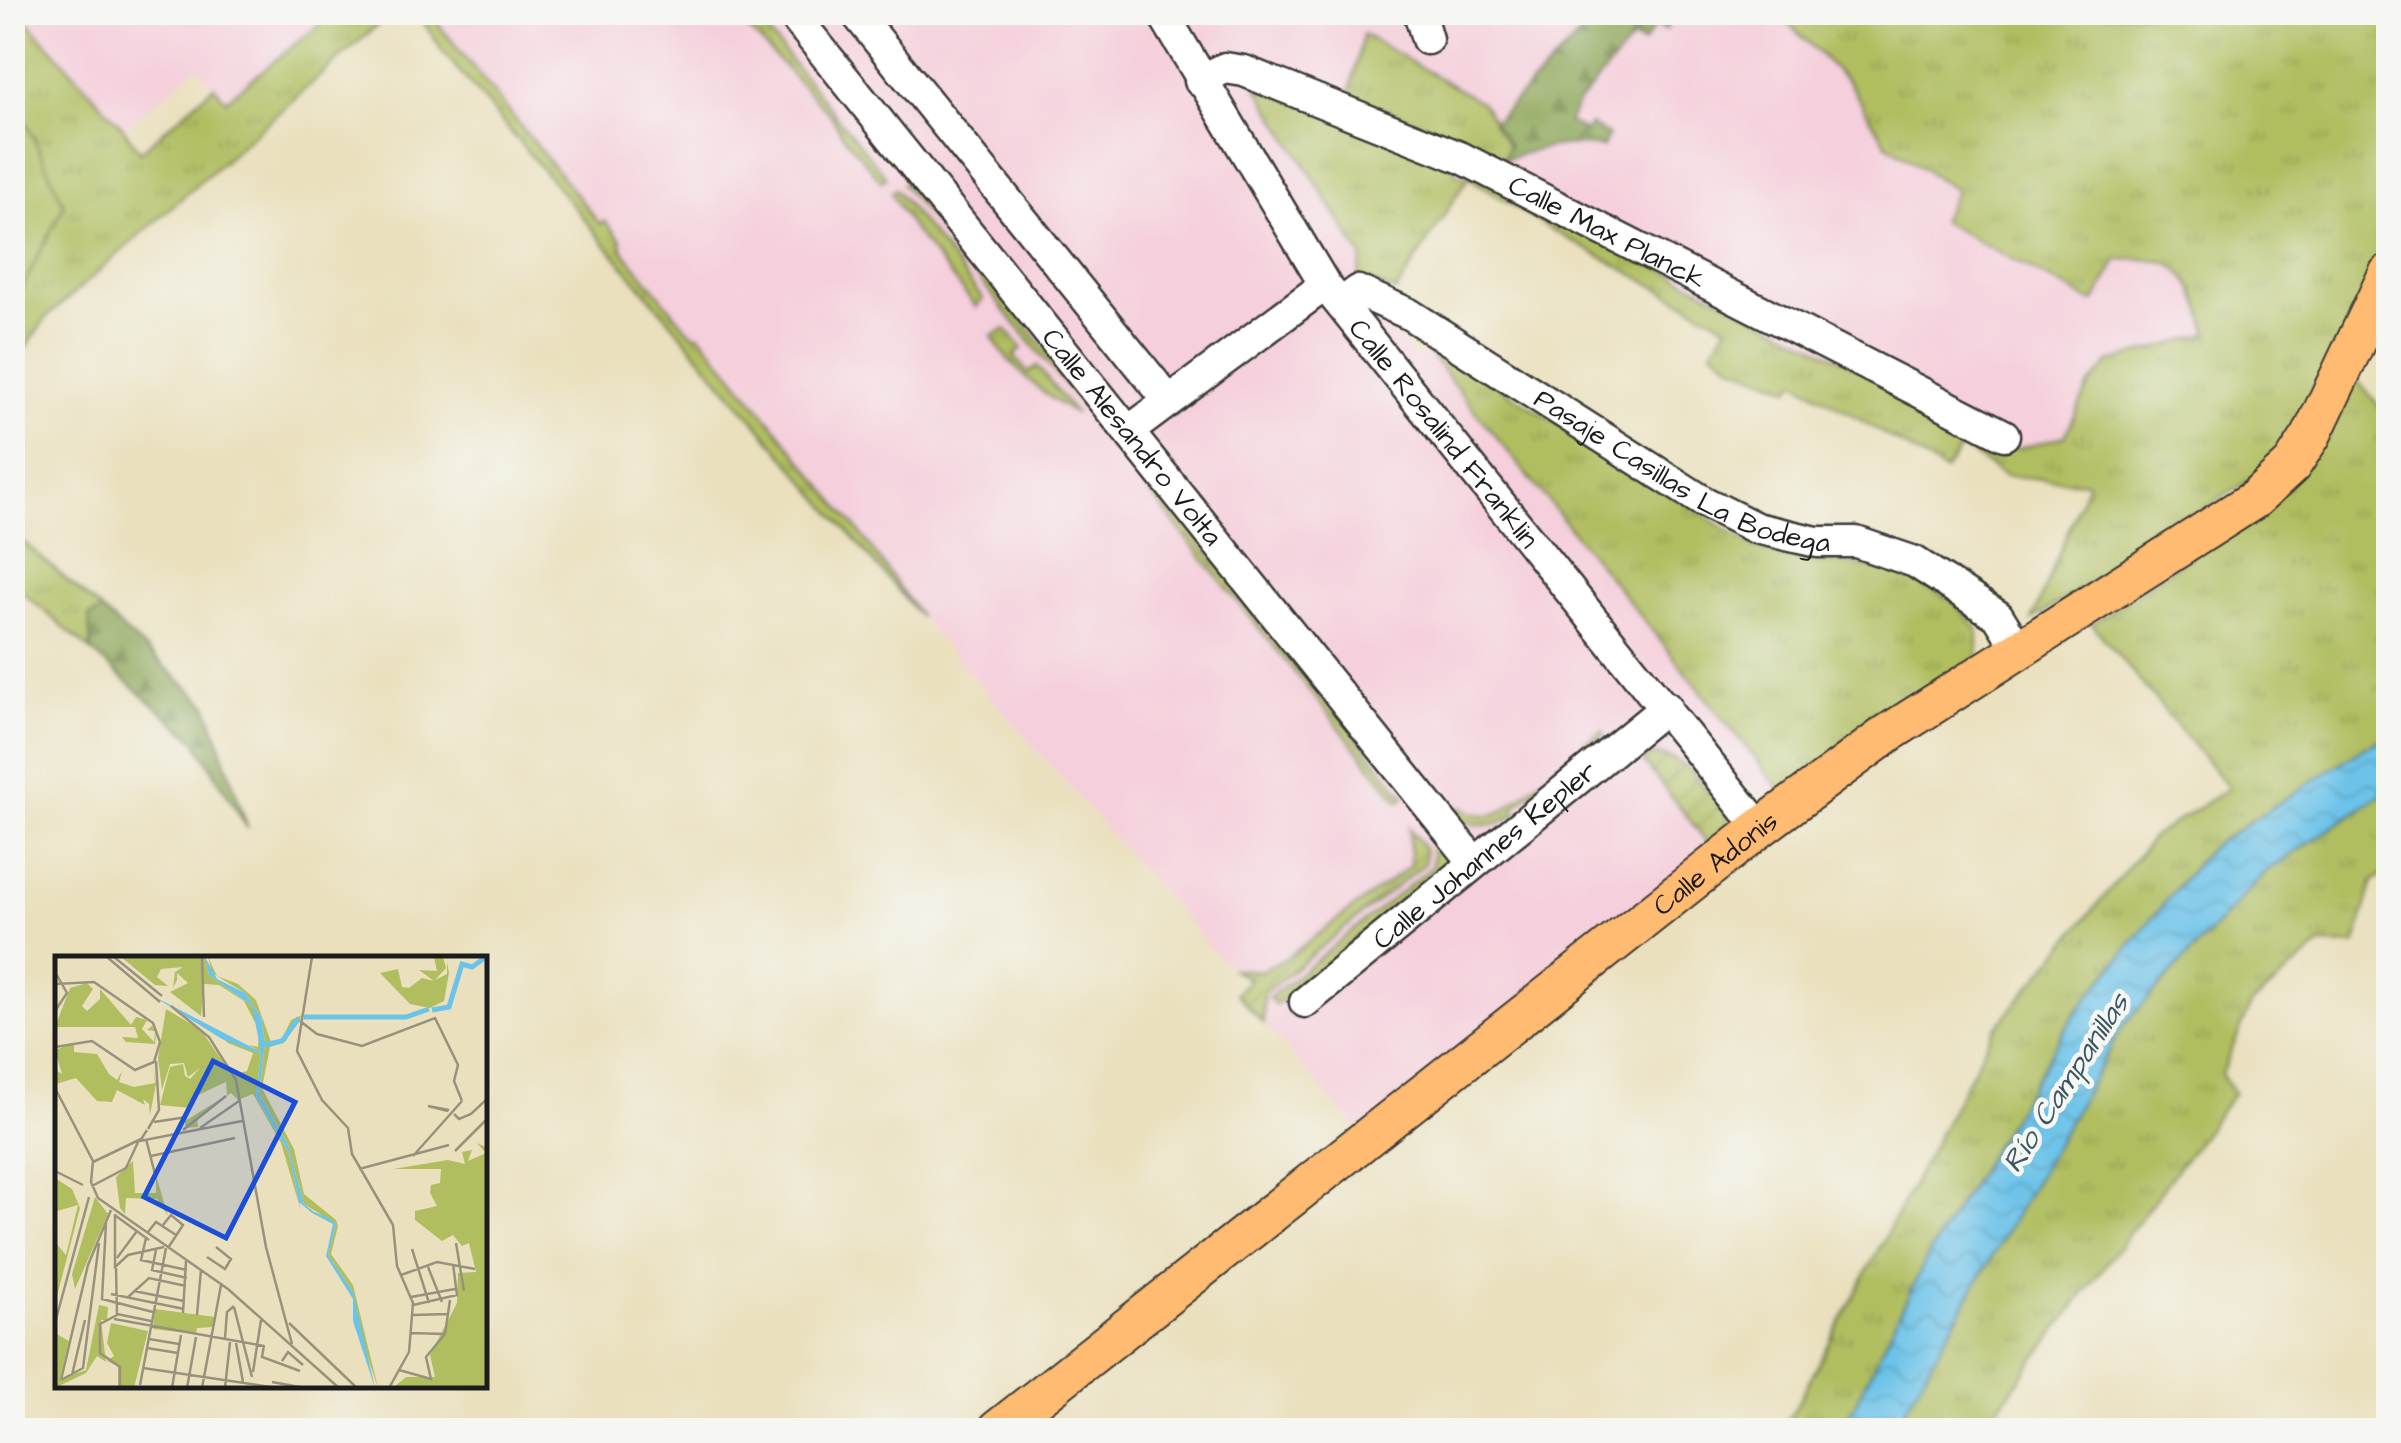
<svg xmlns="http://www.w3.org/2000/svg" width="2401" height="1443" font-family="'Architects Daughter',sans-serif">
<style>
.built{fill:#f5cfdb}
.grass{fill:url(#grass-tufts);stroke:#666d3e;stroke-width:2.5}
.forest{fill:url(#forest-firs);stroke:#546039;stroke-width:2.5}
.garden{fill:url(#garden-furrows);stroke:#666d3e;stroke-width:2.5}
.pitch{fill:#b0be60;stroke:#666d3e;stroke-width:2.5}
.water{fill:url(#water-waves);stroke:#447082;stroke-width:2.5}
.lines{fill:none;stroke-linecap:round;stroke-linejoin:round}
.minor-casing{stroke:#3b3934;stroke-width:35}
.major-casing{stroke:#3b3934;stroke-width:42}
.minor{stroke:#fff;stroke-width:30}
.major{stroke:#febb71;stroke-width:38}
.labels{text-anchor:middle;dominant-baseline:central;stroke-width:9;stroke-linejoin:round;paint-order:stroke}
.street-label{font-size:28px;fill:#1c1c1c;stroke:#f6f6f2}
.water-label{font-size:30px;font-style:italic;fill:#385664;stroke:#f6f6f2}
.inset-river{fill:none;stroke:#6cc3e9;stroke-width:5}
.inset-road{fill:none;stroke:#98927d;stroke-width:2.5}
.view{fill:#1d4ed8;fill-opacity:0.15;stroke:#1d4ed8;stroke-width:5}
.inset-edge{fill:none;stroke:#1c1c1c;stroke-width:5}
</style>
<defs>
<pattern id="grass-tufts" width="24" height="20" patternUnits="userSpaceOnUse" patternTransform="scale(2.5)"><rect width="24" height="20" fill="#b0be60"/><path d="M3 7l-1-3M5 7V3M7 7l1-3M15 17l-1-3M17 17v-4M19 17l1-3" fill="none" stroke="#97a353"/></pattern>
<pattern id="forest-firs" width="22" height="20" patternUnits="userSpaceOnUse" patternTransform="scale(2.5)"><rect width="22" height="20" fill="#8ca556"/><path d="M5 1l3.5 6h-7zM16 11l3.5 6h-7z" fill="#728646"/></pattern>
<pattern id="garden-furrows" width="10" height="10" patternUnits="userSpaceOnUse" patternTransform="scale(2.5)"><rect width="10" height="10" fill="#b0be60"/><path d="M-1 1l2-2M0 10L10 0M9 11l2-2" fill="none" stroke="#97a353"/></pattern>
<pattern id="water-waves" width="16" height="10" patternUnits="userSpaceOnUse" patternTransform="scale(2.5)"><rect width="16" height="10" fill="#6cc3e9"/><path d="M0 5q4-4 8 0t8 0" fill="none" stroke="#5da7c7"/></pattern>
</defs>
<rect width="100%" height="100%" fill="#f6f6f2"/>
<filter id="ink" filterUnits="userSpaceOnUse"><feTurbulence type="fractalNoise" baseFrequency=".01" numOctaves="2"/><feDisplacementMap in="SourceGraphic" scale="20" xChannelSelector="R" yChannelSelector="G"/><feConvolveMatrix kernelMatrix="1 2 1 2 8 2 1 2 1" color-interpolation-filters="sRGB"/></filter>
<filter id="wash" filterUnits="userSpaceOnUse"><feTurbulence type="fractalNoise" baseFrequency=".0048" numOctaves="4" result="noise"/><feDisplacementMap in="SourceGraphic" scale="40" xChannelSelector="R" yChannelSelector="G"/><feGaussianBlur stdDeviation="2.25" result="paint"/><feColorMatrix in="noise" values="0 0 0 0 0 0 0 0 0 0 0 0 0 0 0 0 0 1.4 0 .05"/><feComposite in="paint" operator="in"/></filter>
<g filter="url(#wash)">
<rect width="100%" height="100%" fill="#eae0bd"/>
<g class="built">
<polygon points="20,13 332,13 225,100 197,67 124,129"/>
<polygon points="397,13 2388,13 2388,254 2088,482 2004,476 1962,447 1723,325 1548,228 1467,177 1380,313 1414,358 1438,348 1753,546 1792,559 1851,564 1899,574 1978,629 1783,793 1762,794 1746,783 1724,801 1731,816 1727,834 1359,1130 1236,993 1248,980 1220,959 920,617 443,52 421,18 408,26"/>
</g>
<g class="grass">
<polygon points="13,13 20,13 124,129 140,152 214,86 226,100 334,13 391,13 47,317 13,366 13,306 64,205 13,93"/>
<polygon points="427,13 443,13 438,16 439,25 600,224 605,221 621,240 622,249 685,326 695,335 700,334 859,531 920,617 443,52 421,18"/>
<polygon points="733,13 752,13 886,177 881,181 842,134 832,117"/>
<path d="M 1763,13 L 2388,13 L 2388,254 L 2287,456 L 2032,620 L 2088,482 L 2004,476 L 1962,447 L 1945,471 L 1796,381 L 1790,388 L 1734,366 L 1712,350 L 1728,326 L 1548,228 L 1468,177 L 1396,292 L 1358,277 L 1363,258 L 1257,87 L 1449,162 L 1456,173 L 1467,177 L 1471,172 L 2019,449 L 2065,436 L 2089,386 L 2110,362 L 2208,334 C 2202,307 2190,267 2160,261 C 2147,258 2131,260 2118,259 L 2095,301 L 2090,301 L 1941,221 L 1956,191 L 1886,143 L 1849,83 L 1785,20 Z"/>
<polygon points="1363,34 1482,103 1509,146 1503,160 1491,154 1484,158 1469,150 1461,137 1349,97"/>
<polygon points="908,179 1089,403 1083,407 902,184"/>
<polygon points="895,189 983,299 976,307 910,226 891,193"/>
<path d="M 1006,329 L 1022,348 L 1014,356 L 1028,373 L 1037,366 L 1075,414 C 1049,399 1005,363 992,336 Z"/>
<polygon points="1438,348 1753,546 1792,559 1851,564 1899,574 1951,599 1978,629 1978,657 1783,793 1428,352"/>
<polygon points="2354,377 2388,416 2388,737 2365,747 2208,849 2074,1015 1929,1254 1842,1430 1778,1430 1793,1412 1994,1030 2154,836 2229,788 2092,624 2288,488"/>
<polygon points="1140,468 1405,797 1399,801 1134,473"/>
<polygon points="12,532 102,611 89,617 91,651 13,584"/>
<path d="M 1602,730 L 1605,734 L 1514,808 L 1518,814 C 1496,827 1476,830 1454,814 L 1461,807 C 1475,816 1488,818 1503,811 Z"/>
<polygon points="2388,790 2388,871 2373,881 2355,945 2322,944 2251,1005 2221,1074 2234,1093 1982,1430 1893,1430 2123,1026 2266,872"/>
<polygon points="1434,828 1446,861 1441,874 1429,885 1424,881 1276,1005 1269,998 1432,867 1432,844 1426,835"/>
</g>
<g class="forest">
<path d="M 1635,13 L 1674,13 L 1665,30 L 1655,25 L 1643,44 L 1633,39 L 1580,101 L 1568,122 L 1586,132 L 1590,125 L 1608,135 L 1603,147 C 1567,142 1537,148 1503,160 L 1509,146 L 1493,123 L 1588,27 Z"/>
<polygon points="102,611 207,704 248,829 195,740 91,651 89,617"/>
</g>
<g class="garden">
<path d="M 1652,755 C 1685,754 1700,782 1719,804 L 1724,801 C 1734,823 1729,833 1711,847 L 1642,760 Z"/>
<polygon points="1409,828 1425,850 1424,864 1264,993 1263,1023 1236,993 1249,980 1233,969 1261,971 1289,956 1410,866"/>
</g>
<polygon class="pitch" points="13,93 64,205 13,306 12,306"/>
<polygon class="water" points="2388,737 2388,790 2266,872 2123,1026 1893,1430 1842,1430 1929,1254 2074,1015 2208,849 2365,747"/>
</g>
<g filter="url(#ink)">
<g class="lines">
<defs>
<g id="minor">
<path id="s1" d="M 791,12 L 1474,862"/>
<polyline points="855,12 1168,400"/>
<path id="s2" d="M 1162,12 L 1325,285 L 1760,828"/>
<polyline points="1419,12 1427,39"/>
<path id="s3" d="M 1200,81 L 1225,68 L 1244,71 L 1462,158 L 2004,435"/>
<path id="s4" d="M 1341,304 L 1358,291 L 1409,314 L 1704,502 L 1756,528 L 1817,542 L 1856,542 L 1915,562 L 1998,616 L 2019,650"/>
<polyline points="1129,431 1325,285"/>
<path id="s5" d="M 1305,1002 L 1666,707"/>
</g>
<g id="major">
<path id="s6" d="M 997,1430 L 1760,828 L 1887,734 L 2255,499 L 2292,465 L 2311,436 L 2388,274"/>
</g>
</defs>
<use href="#minor" class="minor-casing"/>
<use href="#major" class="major-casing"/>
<use href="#minor" class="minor"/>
<use href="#major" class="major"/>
</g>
</g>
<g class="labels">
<g class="street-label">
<text stroke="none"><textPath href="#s3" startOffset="445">Calle Max Planck</textPath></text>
<text stroke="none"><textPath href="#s2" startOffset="508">Calle Rosalind Franklin</textPath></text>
<text stroke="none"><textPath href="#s1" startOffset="545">Calle Alesandro Volta</textPath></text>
<text stroke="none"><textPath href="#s4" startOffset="395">Pasaje Casillas La Bodega</textPath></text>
<text stroke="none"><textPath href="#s5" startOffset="232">Calle Johannes Kepler</textPath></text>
<text stroke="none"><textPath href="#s6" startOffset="915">Calle Adonis</textPath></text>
</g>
<g class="water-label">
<text transform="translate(2066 1083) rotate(-57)">Río Campanillas</text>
</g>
</g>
<g transform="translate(55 956)">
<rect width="432" height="432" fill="#eae0bd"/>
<path d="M 66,1 L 150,1 L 154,19 L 197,50 L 207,75 L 206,96 L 194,89 L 203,91 L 204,74 L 189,45 L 164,29 L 149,28 L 146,60 L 115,36 L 133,27 L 122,17 L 122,24 L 118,32 L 120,16 L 128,11 L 106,13 L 102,21 L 113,30 L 100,29 ZM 153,1 L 162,20 L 183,28 L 201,44 L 216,86 L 226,85 L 236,64 L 247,59 L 230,86 L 215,91 L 207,132 L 239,193 L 249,238 L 281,264 L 283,270 L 276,298 L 298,329 L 323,432 L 301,366 L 298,336 L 273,299 L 281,268 L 249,248 L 233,189 L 204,138 L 210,87 L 206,61 L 190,37 L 157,17 ZM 379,1 L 388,1 L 391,12 L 380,24 L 392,18 L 392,6 L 394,17 L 389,45 L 375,52 L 355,48 L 325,17 L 343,13 L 347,31 L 354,32 L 367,22 L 379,25 L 364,14 L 382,15 ZM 32,27 L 38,33 L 27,50 L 32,55 L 45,43 L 45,33 L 76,69 L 81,61 L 92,64 L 87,73 L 99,86 L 100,75 L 92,74 L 97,70 L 101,75 L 100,88 L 71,86 L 67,81 L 83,82 L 80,71 L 0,71 L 15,32 ZM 111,53 L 146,74 L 177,119 L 192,115 L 198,97 L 173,87 L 160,76 L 206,98 L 201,140 L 234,197 L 246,255 L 226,187 L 198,138 L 183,144 L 176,137 L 142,162 L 143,171 L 130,172 L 130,165 L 172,139 L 171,126 L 141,140 L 136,152 L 105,149 L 115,111 L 128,108 L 130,120 L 135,123 L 145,112 L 133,121 L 129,107 L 115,108 L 107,134 L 103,102 ZM 19,87 L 19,96 L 42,98 L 54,118 L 62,124 L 67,115 L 64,126 L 79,131 L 100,127 L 98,110 L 101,128 L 95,159 L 94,148 L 88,143 L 90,149 L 62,134 L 57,146 L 42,145 L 21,122 L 1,128 L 0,104 L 2,115 L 7,118 L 0,94 ZM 422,187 L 433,192 L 432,432 L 338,432 L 351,421 L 380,421 L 375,399 L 402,347 L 403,317 L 421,316 L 414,287 L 407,290 L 398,279 L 387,285 L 360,264 L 360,255 L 382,250 L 375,237 L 376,229 L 385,227 L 386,213 L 338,213 L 393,204 L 410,208 L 407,196 L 417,194 L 413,205 L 431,197 ZM 78,205 L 80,237 L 101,237 L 101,219 L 113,260 L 102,243 L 71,242 L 70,258 L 65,252 L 61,221 ZM 0,222 L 17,233 L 25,252 L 0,348 L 0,286 L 11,299 L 23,249 L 2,255 ZM 44,349 L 53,351 L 52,364 L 46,364 L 51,406 L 42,400 L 31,417 L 0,432 L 0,377 L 14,385 L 5,423 L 31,414 ZM 100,353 L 160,361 L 159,371 L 142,372 L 141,378 L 98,373 ZM 56,367 L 93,375 L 79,432 L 63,431 L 63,410 L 52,405 L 59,400 L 52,387 Z" fill="#b0be60"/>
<path d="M 40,241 L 53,258 L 20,333 L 17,318 Z" fill="#b0be60"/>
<path d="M 150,1 L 162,23 L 190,37 L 206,61 L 210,87 L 204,138 L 233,189 L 249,248 L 259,256 L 272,261 L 281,268 L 273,299 L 298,336 L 320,432 L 298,365 L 298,343 L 271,300 L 278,268 L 257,257 L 244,246 L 234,197 L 201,140 L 206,98 L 167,83 L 98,40 L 206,96 L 197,50 L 154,19 Z" fill="#6cc3e9"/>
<path class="inset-river" d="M 377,54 L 394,51 L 407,8 L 417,11 L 431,1M 249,61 L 351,61 L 374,53M 209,89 L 227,85 L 244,62"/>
<path class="inset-road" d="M 52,1 L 105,46M 59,1 L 107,40M 147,1 L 149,61M 257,1 L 242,95 L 267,144 L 293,172 L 297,198 L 338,269 L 342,310 L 358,347 L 354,396 L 334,432M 0,16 L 12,37 L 0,55M 0,28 L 39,26 L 98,67 L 105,86 L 99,106 L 80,114 L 37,85 L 0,91M 116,50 L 154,81 L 181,124 L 211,291 L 237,388M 245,65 L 262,78 L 307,90 L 380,62 L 403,109 L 399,125 L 407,145M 0,132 L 38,205 L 36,226 L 43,242 L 173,333 L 284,432M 393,155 L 373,150 L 394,154M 399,158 L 404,163 L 416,158 L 433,142M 99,166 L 132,161M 145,172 L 184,145M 93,173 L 104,154 L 101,105M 92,174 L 85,185 L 187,165M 128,174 L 171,140M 91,183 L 100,218M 400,195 L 433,162M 96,200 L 180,182M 358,200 L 407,145M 304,213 L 394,189M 0,215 L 28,229M 37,230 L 71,212 L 84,184 L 38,206M 61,260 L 94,284M 51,267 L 47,343 L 98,356M 108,269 L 116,259 L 128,269 L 113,292M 93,276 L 101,266 L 121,279M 91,282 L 86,304 L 132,314M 401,287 L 409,335M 357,293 L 374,347M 101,294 L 97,314 L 132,322M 152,301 L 170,313 L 176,303 L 161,291M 62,302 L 82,275M 373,311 L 387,346M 59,312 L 73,299 L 109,291M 60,312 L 60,258M 61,312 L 62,359 L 45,368 L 45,397 L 65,411 L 65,432M 346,319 L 382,306 L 420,313M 79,335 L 129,345M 56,338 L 129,353M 356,341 L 400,333M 72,342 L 94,322 L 131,330M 358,349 L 402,339 L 398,308M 179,351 L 197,421M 128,357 L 131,305M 62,358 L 96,365M 142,359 L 146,314M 358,359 L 393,358M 59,363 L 209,390M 0,367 L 34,241M 234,367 L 302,432M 356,377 L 389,378M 390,378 L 395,344M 170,382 L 172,356 L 179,350M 94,383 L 124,388M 181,387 L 188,426M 209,389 L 207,401 L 245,415M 92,392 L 123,397M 227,405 L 233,396 L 248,409M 88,412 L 216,431M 344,414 L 376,423 L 371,401 L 390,378M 198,416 L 206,364M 17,419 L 30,364M 6,424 L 33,309 L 56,254M 6,424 L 28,412 L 44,287M 217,426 L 250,432M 85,429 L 111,292M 117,432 L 126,379M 132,432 L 141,381M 147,432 L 166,329M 170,432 L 175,386"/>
<path class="view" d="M 158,105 L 240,146 L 171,282 L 89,241 Z"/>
<rect width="432" height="432" class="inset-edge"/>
</g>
<rect width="2401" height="1443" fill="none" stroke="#f6f6f2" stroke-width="50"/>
</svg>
